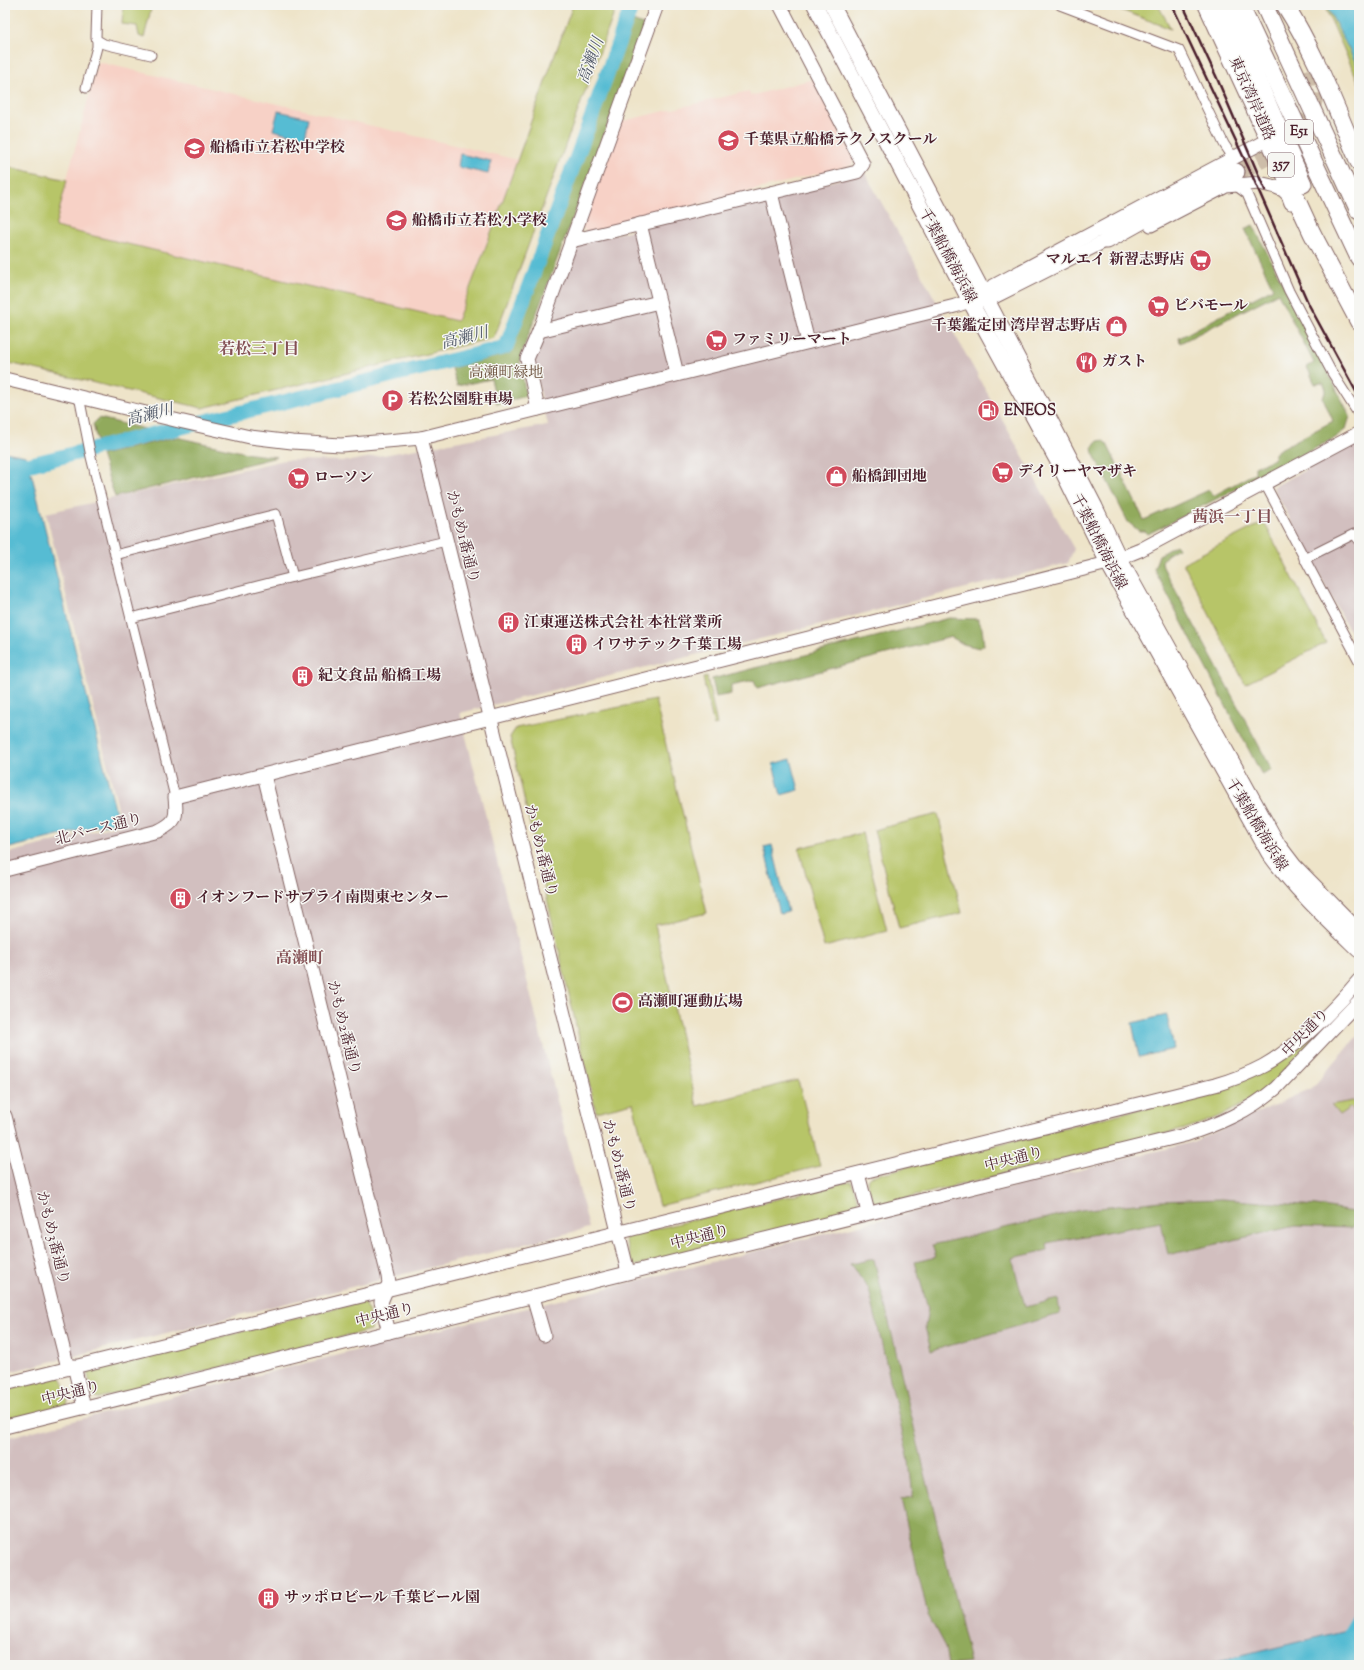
<svg xmlns="http://www.w3.org/2000/svg" width="1364" height="1670" font-family="'Sorts Mill Goudy','Noto Serif JP',serif">
<style>
.built{fill:#f7d1c6}
.industrial{fill:#d2bfbf}
.green{fill:#b7c567;stroke:#807249}
.forest{fill:#91aa5c;stroke:#6e6444}
.water{fill:#56bcd3;stroke:#506e7f}
.lines{fill:none;stroke-linecap:round;stroke-linejoin:round}
.river{stroke:#56bcd3;stroke-width:15}
.highway-tunnel{stroke:#cdbda9;stroke-width:17;stroke-dasharray:17 8;stroke-linecap:butt}
.street-casing{stroke:#836462;stroke-width:11}
.secondary-casing{stroke:#836462;stroke-width:15}
.primary-casing{stroke:#836462;stroke-width:17}
.highway-casing{stroke:#836462;stroke-width:19}
.street{stroke:#fff;stroke-width:9}
.secondary{stroke:#fff;stroke-width:13}
.primary{stroke:#fff;stroke-width:15}
.highway{stroke:#fff;stroke-width:17}
.rail{stroke:#4a1f2b;stroke-width:2.5}
.labels{text-anchor:middle;dominant-baseline:central;stroke-width:3;stroke-linejoin:round;paint-order:stroke}
.shield{fill:#f6f6f2;stroke:#7e6067;stroke-width:1}
.shield-label{font-size:14px;font-weight:bold;fill:#4a1f2b}
.street-label{font-size:15px;fill:#4a1f2b;stroke:#f6f6f2}
.poi-label{font-size:15px;font-weight:bold;fill:#4a1f2b;stroke:#f6f6f2;text-anchor:start}
.park-label{font-size:15px;fill:#6b513d;stroke:#f6f6f2}
.water-label{font-size:16px;font-style:italic;fill:#4e5666;stroke:#f6f6f2}
.neighbourhood-label{font-size:16px;font-weight:bold;fill:#834f53;stroke:#f6f6f2}
</style>
<rect width="100%" height="100%" fill="#f6f6f2"/>
<filter id="ink" filterUnits="userSpaceOnUse"><feTurbulence type="fractalNoise" baseFrequency=".025" numOctaves="2"/><feDisplacementMap in="SourceGraphic" scale="8" xChannelSelector="R" yChannelSelector="G"/><feConvolveMatrix kernelMatrix="1 2 1 2 8 2 1 2 1" color-interpolation-filters="sRGB"/></filter>
<filter id="wash" filterUnits="userSpaceOnUse"><feTurbulence type="fractalNoise" baseFrequency=".012" numOctaves="4" result="noise"/><feDisplacementMap in="SourceGraphic" scale="16" xChannelSelector="R" yChannelSelector="G"/><feGaussianBlur stdDeviation="0.9" result="paint"/><feColorMatrix in="noise" values="0 0 0 0 0 0 0 0 0 0 0 0 0 0 0 0 0 1.4 0 .05"/><feComposite in="paint" operator="in"/></filter>
<g filter="url(#wash)">
<rect width="100%" height="100%" fill="#eee4c9"/>
<g class="built">
<polygon points="98,62 518,160 457,321 54,227"/>
<polygon points="813,79 854,158 852,165 587,233 582,227 619,122 749,91 750,96"/>
</g>
<g class="industrial">
<polygon points="865,173 1074,549 1068,563 460,713 589,1228 5,1373 5,854 122,824 46,513 285,460 350,461 548,425 533,361 575,244"/>
<polygon points="1359,442 1359,649 1273,487"/>
<polygon points="1359,1034 1359,1649 1352,1630 1210,1665 5,1665 5,1438 1193,1142 1312,1088"/>
</g>
<g class="green">
<polygon points="123,5 152,5 144,38 139,36 137,26 122,24"/>
<path d="M 573,5 L 617,5 L 496,333 L 493,338 L 202,408 L 5,362 L 5,166 L 67,180 L 55,227 L 457,321 C 499,217 534,110 573,5 Z"/>
<polygon points="1108,5 1158,5 1171,29"/>
<polygon points="1324,5 1359,5 1359,83"/>
<polygon points="1264,522 1326,643 1245,684 1183,563"/>
<polygon points="707,677 717,725 714,726 703,678"/>
<polygon points="655,700 707,913 655,925 697,1106 798,1080 820,1166 659,1206 633,1103 596,1112 510,737 516,728"/>
<polygon points="938,814 962,913 899,928 874,830"/>
<polygon points="862,833 887,931 824,947 799,848"/>
<path d="M 1330,1023 C 1309,1045 1288,1071 1264,1090 C 1240,1109 1213,1120 1184,1129 L 879,1205 L 873,1201 L 867,1182 L 868,1178 L 871,1176 L 1183,1098 L 1305,1041 Z"/>
<polygon points="1352,1101 1359,1102 1359,1117 1351,1107 1339,1115 1331,1105"/>
<polygon points="850,1181 852,1182 859,1205 854,1211 635,1266 632,1265 625,1238 628,1236"/>
<polygon points="362,1302 366,1304 372,1325 370,1330 99,1398 93,1396 88,1375 90,1369"/>
<polygon points="60,1376 62,1379 68,1401 67,1405 5,1421 5,1390"/>
</g>
<g class="forest">
<polygon points="633,21 645,26 521,355 520,362 526,396 497,404 491,379 457,386 452,368 510,353"/>
<polygon points="1253,225 1350,416 1346,429 1335,438 1148,534 1145,531 1139,531 1128,522 1093,453 1092,448 1096,442 1102,440 1107,444 1144,520 1209,490 1213,496 1255,473 1255,467 1274,459 1275,454 1278,450 1333,421 1323,398 1326,389 1323,383 1315,384 1307,367 1314,363 1278,293 1180,343 1179,338 1273,288 1245,229"/>
<polygon points="99,418 145,429 97,441 93,424"/>
<polygon points="176,437 251,454 277,457 115,497 101,455"/>
<polygon points="1176,545 1178,548 1167,555 1162,561 1163,567 1272,770 1262,775 1154,569 1159,555"/>
<polygon points="949,618 978,619 982,628 984,645 979,648 963,644 951,637 757,688 754,680 731,685 731,694 716,697 712,679"/>
<polygon points="1221,1199 1316,1206 1359,1213 1359,1230 1357,1230 1358,1223 1351,1228 1295,1226 1168,1255 1161,1222 1047,1243 1048,1250 1012,1258 1025,1307 1058,1299 1060,1314 931,1351 925,1327 928,1309 915,1262 936,1257 932,1245 1081,1210 1161,1201"/>
<polygon points="874,1259 970,1662 948,1665 945,1647 928,1615 901,1499 913,1497 909,1461 869,1289 850,1264"/>
</g>
<g class="water">
<polygon points="1326,5 1359,5 1359,69"/>
<polygon points="278,111 309,118 305,138 273,130"/>
<polygon points="460,154 491,161 488,174 458,167"/>
<polygon points="5,452 26,456 33,480 118,821 5,849"/>
<polygon points="791,759 799,790 781,795 773,764"/>
<polygon points="772,845 788,912 780,914 764,847"/>
<polygon points="1167,1015 1174,1049 1139,1057 1132,1023"/>
<path d="M 1347,1630 C 1360,1641 1359,1649 1359,1665 L 1205,1665 Z"/>
</g>
<g class="lines">
<g class="river">
<polyline points="101,447 506,347 589,124 632,5"/>
<polyline points="11,469 93,449"/>
<polyline points="1351,1632 1359,1619"/>
</g>
</g>
</g>
<g filter="url(#ink)">
<g class="lines">
<path class="highway-tunnel" d="M 1236,172 C 1264,159 1290,148 1306,119 C 1311,111 1315,102 1315,93 C 1315,83 1310,72 1307,63"/>
<defs>
<g id="street">
<polyline points="97,5 96,37 97,40 104,44 151,55"/>
<polyline points="1060,5 1179,50 1224,144 1230,153 1237,155"/>
<polyline points="86,88 97,47 97,40"/>
<polyline points="1235,185 1247,194 1289,291 1331,371 1359,415"/>
<polyline points="79,396 91,457 175,797"/>
<polyline points="1265,484 1359,661"/>
<polyline points="115,555 276,514 293,577"/>
<polyline points="1304,559 1354,534 1359,540"/>
<polyline points="131,618 293,577 446,541"/>
</g>
<g id="secondary">
<polyline points="771,193 808,342"/>
<polyline points="640,224 677,374"/>
<polyline points="1151,225 1226,186 1259,183 1276,187 1283,190 1288,195 1291,203"/>
<polyline points="571,241 857,172 863,164 780,5"/>
<polyline points="978,301 986,301 1107,240 1116,237"/>
<polyline points="539,331 659,302"/>
<polyline points="5,379 179,421 250,437 292,442 341,445 421,438 955,306 970,301 982,292 1269,139"/>
<polyline points="538,409 527,359 539,331 657,5"/>
<polyline points="421,438 628,1272"/>
<polyline points="264,775 388,1276 389,1283 381,1302 389,1332"/>
<path d="M 5,870 L 158,831 C 177,822 177,817 175,797 L 1108,563 L 1140,550 L 1359,433"/>
<polyline points="5,1116 68,1368"/>
<polyline points="858,1174 868,1212"/>
<polyline points="533,1297 544,1335"/>
<polyline points="74,1366 84,1407"/>
<path d="M 5,1384 L 1215,1085 C 1232,1080 1248,1074 1263,1066 C 1296,1048 1335,1009 1359,980"/>
<path d="M 5,1427 L 1185,1135 C 1219,1124 1249,1111 1276,1088 L 1359,1001"/>
</g>
<g id="primary">
<path d="M 815,5 L 970,301 L 1057,460 L 1108,563 L 1269,853 C 1295,889 1327,919 1359,950"/>
<polyline points="832,5 1051,422 1095,507 1119,558 1278,845 1294,866 1359,932"/>
</g>
<g id="highway">
<polyline points="1207,5 1312,233 1359,322"/>
<polyline points="1224,5 1303,184"/>
<polyline points="1240,5 1359,258"/>
<polyline points="1264,5 1359,211"/>
<path d="M 1285,5 C 1316,53 1336,109 1359,162"/>
<polyline points="1107,240 1184,197 1236,172"/>
</g>
</defs>
<use href="#street" class="street-casing"/>
<use href="#secondary" class="secondary-casing"/>
<use href="#primary" class="primary-casing"/>
<use href="#highway" class="highway-casing"/>
<use href="#street" class="street"/>
<use href="#secondary" class="secondary"/>
<use href="#primary" class="primary"/>
<use href="#highway" class="highway"/>
<g class="rail">
<polyline points="1172,5 1251,173 1309,305 1359,397"/>
<polyline points="1183,5 1216,76 1265,190"/>
</g>
</g>
</g>
<defs>
<symbol id="university-disc" viewBox="-11 -11 22 22"><circle r="9.5" fill="#d1495b" stroke="#f6f6f2"/><path d="M0-5L7-2L0 1L-7-2ZM-4 1L0 2.5L4 1V4Q0 6-4 4Z" fill="#fff"/></symbol>
<symbol id="school-disc" viewBox="-11 -11 22 22"><circle r="9.5" fill="#d1495b" stroke="#f6f6f2"/><path d="M0-5L7-2L0 1L-7-2ZM-4 1L0 2.5L4 1V4Q0 6-4 4Z" fill="#fff"/></symbol>
<symbol id="supermarket-disc" viewBox="-11 -11 22 22"><circle r="9.5" fill="#d1495b" stroke="#f6f6f2"/><path d="M-6-5.5h2.5l.6 2H6L4.5 2H-2.5L-4.4-4H-6ZM-1.5 3.2a1.3 1.3 0 1 0 .1 0ZM3 3.2a1.3 1.3 0 1 0 .1 0Z" fill="#fff"/></symbol>
<symbol id="shop-disc" viewBox="-11 -11 22 22"><circle r="9.5" fill="#d1495b" stroke="#f6f6f2"/><path d="M-5-2.5h2.3a2.7 3.5 0 0 1 5.4 0H5L5.5 6h-11ZM-1.5-2.5h3a1.5 2.3 0 0 0-3 0Z" fill="#fff"/></symbol>
<symbol id="restaurant-disc" viewBox="-11 -11 22 22"><circle r="9.5" fill="#d1495b" stroke="#f6f6f2"/><path d="M-5-6h1v4h1v-4h1v4h1v-4h1v5L-1.5 .5V6h-2V.5L-5-1ZM5-6V6H3V1.5H1.5Q1.5-4 5-6Z" fill="#fff"/></symbol>
<symbol id="parking-disc" viewBox="-11 -11 22 22"><circle r="9.5" fill="#d1495b" stroke="#f6f6f2"/><path d="M-3.5-5.5H1a3.5 3.5 0 0 1 0 7H-1V5.5H-3.5ZM-1-3.4V-.6H.8a1.4 1.4 0 0 0 0-2.8Z" fill="#fff"/></symbol>
<symbol id="fuel-disc" viewBox="-11 -11 22 22"><circle r="9.5" fill="#d1495b" stroke="#f6f6f2"/><path d="M-5.5-6h7V0h2V4h1.3V-2.5L3-4.5l.8-.8L6-3V5H2.5V1h-1V6h-7ZM-4.2-4.7v3.2H.2V-4.7Z" fill="#fff"/></symbol>
<symbol id="building-disc" viewBox="-11 -11 22 22"><circle r="9.5" fill="#d1495b" stroke="#f6f6f2"/><path d="M-4-6H4V6H1V3H-1V6H-4ZM-2.5-4.3h1.7v1.8h-1.7ZM.8-4.3h1.7v1.8H.8ZM-2.5-1h1.7V.8h-1.7ZM.8-1h1.7V.8H.8Z" fill="#fff"/></symbol>
<symbol id="stadium-disc" viewBox="-11 -11 22 22"><circle r="9.5" fill="#d1495b" stroke="#f6f6f2"/><path d="M0-5a6.5 5 0 1 0 0 10a6.5 5 0 1 0 0-10ZM-3.5-1.8h7v3.6h-7Z" fill="#fff"/></symbol>
</defs>
<g fill-rule="evenodd">
<use href="#university-disc" x="716" y="128" width="25" height="25"/>
<use href="#school-disc" x="182" y="136" width="25" height="25"/>
<use href="#school-disc" x="384" y="208" width="25" height="25"/>
<use href="#supermarket-disc" x="1188" y="248" width="25" height="25"/>
<use href="#supermarket-disc" x="1146" y="294" width="25" height="25"/>
<use href="#shop-disc" x="1104" y="314" width="25" height="25"/>
<use href="#supermarket-disc" x="704" y="328" width="25" height="25"/>
<use href="#restaurant-disc" x="1074" y="350" width="25" height="25"/>
<use href="#parking-disc" x="380" y="388" width="25" height="25"/>
<use href="#fuel-disc" x="976" y="398" width="25" height="25"/>
<use href="#supermarket-disc" x="990" y="460" width="25" height="25"/>
<use href="#shop-disc" x="824" y="464" width="25" height="25"/>
<use href="#supermarket-disc" x="286" y="466" width="25" height="25"/>
<use href="#building-disc" x="496" y="610" width="25" height="25"/>
<use href="#building-disc" x="564" y="632" width="25" height="25"/>
<use href="#building-disc" x="290" y="664" width="25" height="25"/>
<use href="#building-disc" x="168" y="886" width="25" height="25"/>
<use href="#stadium-disc" x="610" y="990" width="25" height="25"/>
<use href="#building-disc" x="256" y="1586" width="25" height="25"/>
</g>
<g class="labels">
<g class="shield">
<rect x="1285" y="120" width="28" height="24" rx="3"/>
<rect x="1268" y="153" width="26" height="24" rx="3"/>
</g>
<g class="shield-label">
<text x="1299" y="132">E51</text>
<text x="1281" y="165">357</text>
</g>
<g class="street-label">
<text transform="translate(1251 99) rotate(66)">東京湾岸道路</text>
<text transform="translate(947 256) rotate(62)">千葉船橋海浜線</text>
<text transform="translate(462 537) rotate(76)">かもめ1番通り</text>
<text transform="translate(1098 542) rotate(63)">千葉船橋海浜線</text>
<text transform="translate(1256 825) rotate(59)">千葉船橋海浜線</text>
<text transform="translate(99 830) rotate(-14)">北バース通り</text>
<text transform="translate(540 851) rotate(76)">かもめ1番通り</text>
<text transform="translate(343 1028) rotate(76)">かもめ2番通り</text>
<text transform="translate(1306 1033) rotate(-46)">中央通り</text>
<text transform="translate(1014 1160) rotate(-14)">中央通り</text>
<text transform="translate(618 1166) rotate(76)">かもめ1番通り</text>
<text transform="translate(52 1238) rotate(76)">かもめ3番通り</text>
<text transform="translate(700 1238) rotate(-14)">中央通り</text>
<text transform="translate(385 1316) rotate(-14)">中央通り</text>
<text transform="translate(71 1394) rotate(-14)">中央通り</text>
</g>
<g class="poi-label">
<text x="744" y="140">千葉県立船橋テクノスクール</text>
<text x="210" y="148">船橋市立若松中学校</text>
<text x="412" y="221">船橋市立若松小学校</text>
<text x="1184" y="260" text-anchor="end">マルエイ 新習志野店</text>
<text x="1174" y="306">ビバモール</text>
<text x="1100" y="326" text-anchor="end">千葉鑑定団 湾岸習志野店</text>
<text x="732" y="340">ファミリーマート</text>
<text x="1102" y="362">ガスト</text>
<text x="408" y="400">若松公園駐車場</text>
<text x="1004" y="411">ENEOS</text>
<text x="1018" y="472">デイリーヤマザキ</text>
<text x="852" y="477">船橋卸団地</text>
<text x="314" y="478">ローソン</text>
<text x="524" y="623">江東運送株式会社 本社営業所</text>
<text x="592" y="645">イワサテック千葉工場</text>
<text x="318" y="676">紀文食品 船橋工場</text>
<text x="196" y="898">イオンフードサプライ南関東センター</text>
<text x="638" y="1002">高瀬町運動広場</text>
<text x="284" y="1598">サッポロビール 千葉ビール園</text>
</g>
<g class="park-label">
<text x="506" y="373">高瀬町緑地</text>
</g>
<g class="water-label">
<text transform="translate(592 61) rotate(-70)">高瀬川</text>
<text transform="translate(465 339) rotate(-14)">高瀬川</text>
<text transform="translate(150 416) rotate(-14)">高瀬川</text>
</g>
<g class="neighbourhood-label">
<text x="259" y="350">若松三丁目</text>
<text x="1232" y="518">茜浜一丁目</text>
<text x="300" y="959">高瀬町</text>
</g>
</g>
<rect width="1364" height="1670" fill="none" stroke="#f6f6f2" stroke-width="20"/>
</svg>
